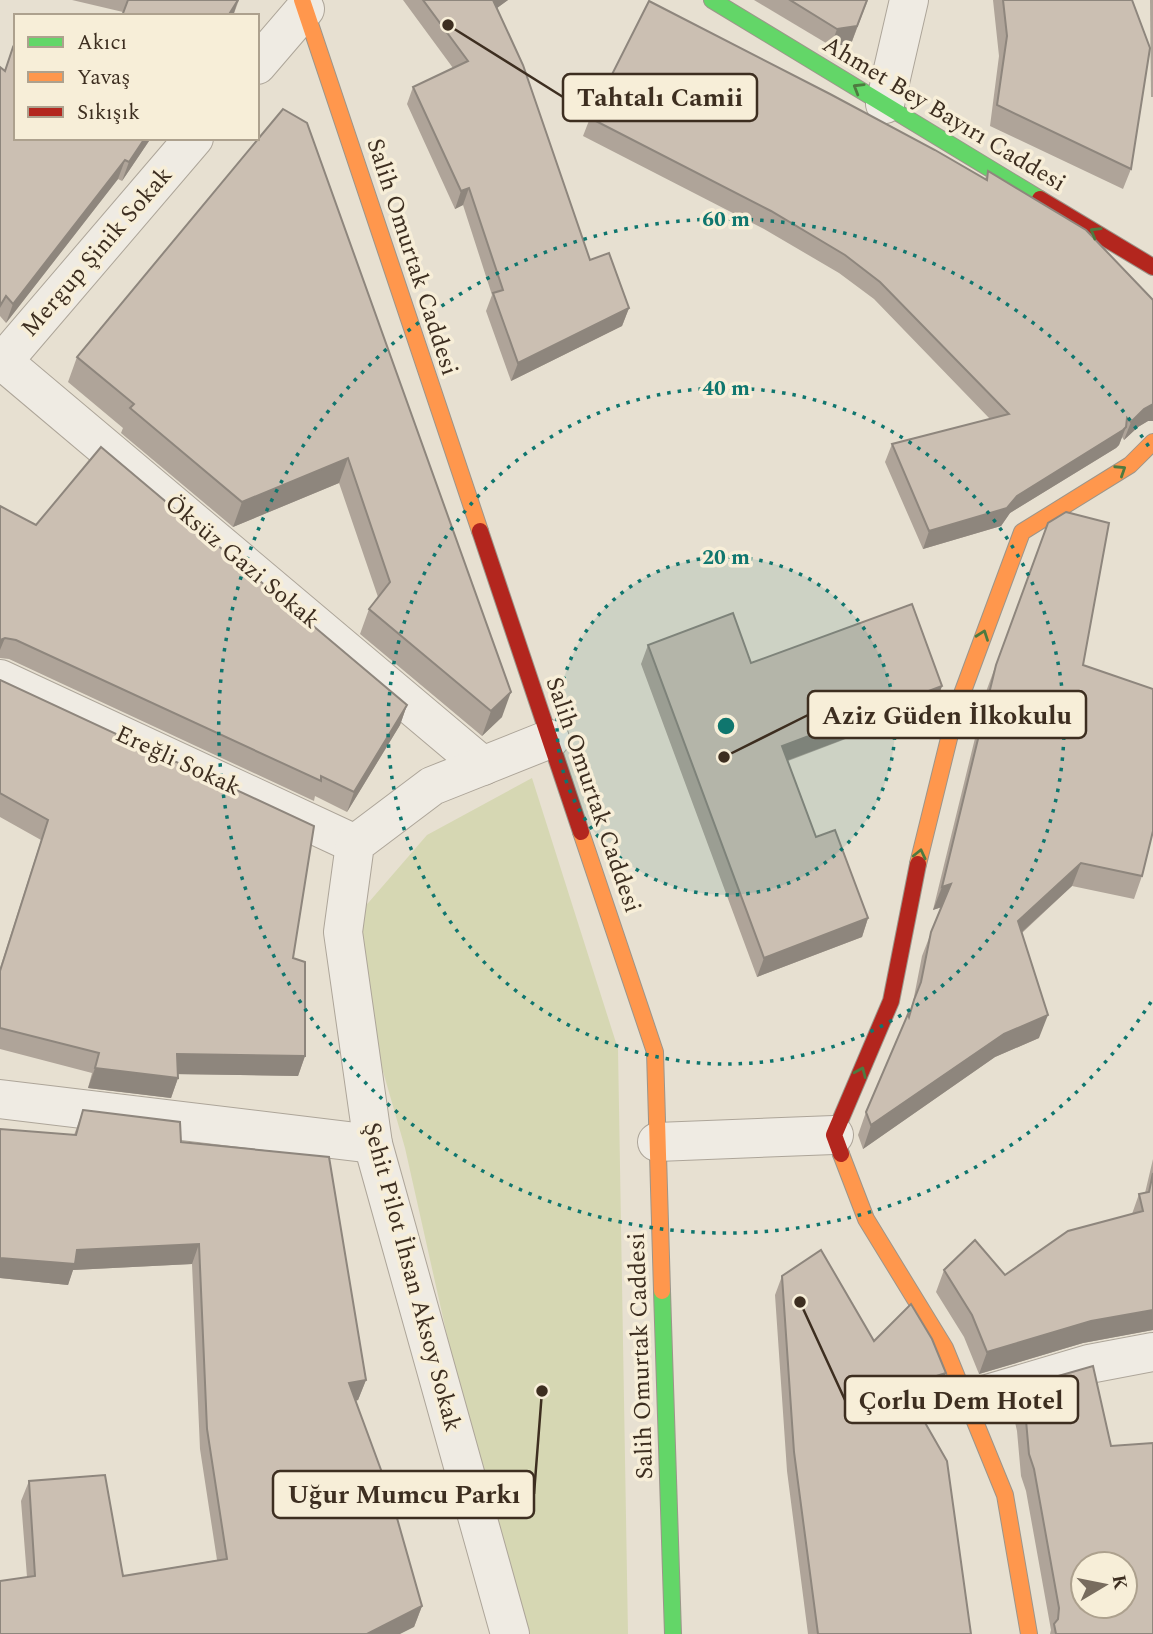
<svg xmlns="http://www.w3.org/2000/svg" width="1153" height="1634" font-family="Spectral,serif">
<style>
.green{fill:#d6d7b3}
.lines{fill:none;stroke-linecap:round;stroke-linejoin:round}
.street-casing{stroke:#ada599;stroke-width:40}
.fast-casing{stroke:#9c958a;stroke-width:18}
.slow-casing{stroke:#9c958a;stroke-width:18}
.jam-casing{stroke:#9c958a;stroke-width:18}
.street{stroke:#efebe3;stroke-width:38}
.fast{stroke:#63d668;stroke-width:16}
.slow{stroke:#ff974d;stroke-width:16}
.jam{stroke:#b3261e;stroke-width:16}
.wall{fill:#afa499}
.shaded-wall{fill:#8e867d}
.building{fill:#cbbfb2;stroke:#8e867d;stroke-width:2;fill-rule:evenodd}
.oneway{stroke:#4e7a40}
.ring{fill:none;stroke:#0f766e;stroke-width:3.5;stroke-dasharray:3.5 7}
.labels{text-anchor:middle;dominant-baseline:central;stroke-width:7;stroke-linejoin:round;paint-order:stroke}
.street-label{font-size:24px;fill:#3d2e20;stroke:#f7eed8}
.centre{fill:#0f766e;stroke:#f7eed8;stroke-width:3.5}
.ring-label{font-size:21px;text-anchor:middle;font-weight:bold;fill:#0f766e;stroke:#f7eed8;stroke-width:7;stroke-linejoin:round;paint-order:stroke}
.leader{fill:none;stroke:#3d2e20;stroke-width:2.5}
.callout-dot{fill:#3d2e20;stroke:#f7eed8;stroke-width:2.5}
.callout{fill:#f7eed8;stroke:#3d2e20;stroke-width:2.5}
.callout-label{font-size:26px;text-anchor:middle;font-weight:bold;fill:#3d2e20}
</style>
<rect width="100%" height="100%" fill="#e7e0d1"/>
<polygon class="green" points="532,778 618,1049 628,1634 514,1634 405,1148 343,932 427,835"/>
<g class="lines">
<defs>
<g id="street">
<polyline points="257,65 305,9"/>
<polyline points="885,104 909,0"/>
<polyline points="0,359 483,766"/>
<polyline points="0,365 194,138"/>
<polyline points="0,679 355,844"/>
<polyline points="0,1099 373,1144"/>
<polyline points="657,1142 834,1135"/>
<polyline points="967,1400 1089,1364 1153,1352"/>
<polyline points="510,1634 373,1144 343,932 355,844 432,786 550,739"/>
</g>
<g id="fast">
<polyline points="712,0 1040,199"/>
<polyline points="662,1291 673,1634"/>
</g>
<g id="slow">
<polyline points="302,0 480,531"/>
<polyline points="581,832 655,1052 662,1291"/>
<polyline points="918,864 956,710 1022,532 1130,465 1153,442"/>
<polyline points="841,1154 866,1219 945,1348 1005,1495 1029,1634"/>
</g>
<g id="jam">
<polyline points="1040,199 1153,267"/>
<polyline points="480,531 581,832"/>
<polyline points="841,1154 834,1135 891,1001 918,864"/>
</g>
</defs>
<use href="#street" class="street-casing"/>
<use href="#fast" class="fast-casing"/>
<use href="#slow" class="slow-casing"/>
<use href="#jam" class="jam-casing"/>
<use href="#street" class="street"/>
<use href="#fast" class="fast"/>
<use href="#slow" class="slow"/>
<use href="#jam" class="jam"/>
</g>
<g class="wall">
<polygon points="72,0 239,0 233,16 122,16 123,12"/>
<polygon points="403,0 508,0 497,8 590,260 629,308 622,326 511,381 486,311 492,295 463,205 455,209 407,104 413,87 453,68"/>
<polygon points="754,0 868,0 851,44 831,46"/>
<polygon points="993,0 1132,0 1131,169 1123,189 990,126 999,56"/>
<polygon points="1150,0 1153,0 1153,97 1151,97"/>
<polygon points="0,67 4,71 16,138 151,138 122,181 118,179 6,323 0,316"/>
<polygon points="283,109 502,717 482,736 360,634 369,609 378,597 339,483 233,527 121,433 123,428 68,382 77,357"/>
<polygon points="590,118 985,179 988,171 1153,300 1153,421 1148,421 1138,427 1124,440 1122,437 1119,445 1116,448 1010,513 1001,526 923,549 885,462 892,444 990,419 874,299 839,273 764,229 583,136"/>
<polygon points="0,506 36,525 407,705 400,725 347,812 315,796 314,801 9,659 0,658"/>
<polygon points="1048,523 1083,665 1142,876 1134,899 1072,886 1022,933 1039,1038 995,1057 863,1149 858,1135 866,1112 908,1015 913,1002 922,956 941,907 933,910 987,689"/>
<polygon points="648,645 751,663 942,686 935,705 788,761 816,837 868,918 862,937 757,977 641,664"/>
<polygon points="0,680 293,958 305,1056 298,1076 178,1074 178,1078 171,1098 88,1088 92,1073 0,1049 0,968 41,840 0,817"/>
<polygon points="83,1110 181,1142 366,1380 358,1400 356,1401 422,1606 414,1627 27,1577 21,1501 29,1481 123,1576 217,1560 200,1449 192,1264 73,1270 68,1285 0,1278 0,1129 74,1135"/>
<polygon points="1153,1159 1153,1330 1083,1343 979,1374 964,1337 936,1292 944,1270 1005,1275 1132,1214 1139,1194 1145,1193"/>
<polygon points="782,1276 874,1341 939,1392 912,1400 971,1634 808,1634 787,1471 775,1295"/>
<polygon points="1020,1387 1111,1446 1153,1634 1050,1634 1051,1630 1026,1491 1021,1476 1017,1431 1012,1409"/>
</g>
<g class="shaded-wall">
<polygon points="238,0 233,16 228,16"/>
<polygon points="492,0 508,0 486,16"/>
<polygon points="867,0 851,44 831,46 837,29"/>
<polygon points="145,138 151,138 122,181 129,162"/>
<polygon points="125,160 118,179 6,323 13,304"/>
<polygon points="469,188 463,205 455,209 461,191"/>
<polygon points="629,308 622,326 511,381 518,363"/>
<polygon points="1153,404 1153,421 1148,421 1138,427 1124,440 1131,422 1144,409"/>
<polygon points="1126,427 1119,445 1116,448 1010,513 1001,526 923,549 929,531 1017,496"/>
<polygon points="348,458 339,483 233,527 242,502"/>
<polygon points="5,638 0,650 0,640"/>
<polygon points="942,686 935,705 775,765 782,746"/>
<polygon points="511,692 502,717 482,736 491,711"/>
<polygon points="407,705 400,725 347,812 354,792"/>
<polygon points="1081,863 1072,886 1009,944 1018,921"/>
<polygon points="951,884 942,907 933,910 942,887"/>
<polygon points="868,918 862,937 757,977 764,958"/>
<polygon points="1048,1015 1039,1038 995,1057 863,1149 871,1125 1004,1034"/>
<polygon points="177,1054 305,1056 298,1076 170,1074"/>
<polygon points="95,1068 178,1078 171,1098 88,1088"/>
<polygon points="199,1244 192,1264 73,1270 68,1285 0,1278 0,1258 77,1250"/>
<polygon points="1153,1310 1153,1330 1083,1343 979,1374 987,1352 1091,1321"/>
<polygon points="946,1373 939,1392 897,1405 904,1386"/>
<polygon points="366,1380 358,1400 342,1403 349,1383"/>
<polygon points="422,1606 414,1627 400,1634 367,1634"/>
</g>
<g class="building">
<polygon points="128,0 238,0 228,16 122,16"/>
<polygon points="423,0 493,0 523,65 590,260 609,253 629,308 518,363 493,293 503,290 469,188 461,191 413,87 468,61"/>
<polygon points="790,0 867,0 857,26 837,29"/>
<polygon points="1003,0 1132,0 1150,48 1131,169 997,105 1007,36"/>
<polygon points="649,1 830,94 935,150 987,180 988,171 1086,230 1153,300 1153,404 1144,409 1131,422 1127,418 1126,427 1123,430 1017,496 1007,508 929,531 892,444 1009,414 880,282 845,255 771,211 590,118"/>
<polygon points="13,47 16,50 16,138 145,138 129,162 125,160 13,304 6,296 0,306 0,67 5,71"/>
<polygon points="283,109 307,123 511,692 491,711 369,609 390,582 348,458 242,502 130,408 134,404 77,357"/>
<polygon points="101,447 407,705 354,792 321,776 321,781 16,640 5,638 0,640 0,506 36,525"/>
<polygon points="1066,512 1109,523 1083,665 1153,689 1153,831 1142,876 1081,863 1018,921 1048,1015 1004,1034 871,1125 866,1112 908,1014 909,1017 914,1000 921,982 931,932 951,884 942,887 996,665 1048,523"/>
<polygon points="912,604 942,686 782,746 816,837 835,830 868,918 764,958 648,645 733,613 751,663"/>
<polygon points="0,680 314,826 293,958 305,962 305,1056 177,1054 178,1078 95,1068 99,1053 0,1028 0,971 48,820 0,793"/>
<polygon points="83,1110 180,1122 181,1142 329,1157 366,1380 349,1383 391,1497 422,1606 367,1634 0,1634 0,1581 35,1576 29,1481 105,1475 123,1576 227,1559 207,1429 199,1244 77,1250 75,1264 0,1258 0,1129 76,1135"/>
<polygon points="1153,1173 1153,1310 1091,1321 987,1352 972,1315 944,1270 975,1240 1005,1275 1068,1231 1143,1211 1139,1194 1149,1192"/>
<polygon points="821,1250 874,1341 911,1304 932,1339 946,1373 904,1386 947,1461 971,1634 818,1634 794,1452 782,1276"/>
<path d="M 1093,1366 L 1111,1446 L 1153,1443 L 1153,1634 L 1056,1634 L 1054,1624 L 1058,1619 L 1059,1608 L 1034,1469 L 1029,1454 L 1025,1409 L 1020,1387 ZM 1083,1564 L 1125,1564 L 1125,1606 L 1083,1606 Z"/>
</g>
<defs><path id="oneway-chevron" d="M-2-3.5L2.5 0L-2 3.5" fill="none" stroke-width="1.6" stroke-linecap="round" stroke-linejoin="round" transform="scale(1.75)"/></defs>
<g class="oneway">
<use href="#oneway-chevron" transform="translate(858 88) rotate(-149)"/>
<use href="#oneway-chevron" transform="translate(1095 232) rotate(-149)"/>
<use href="#oneway-chevron" transform="translate(1121 470) rotate(-33)"/>
<use href="#oneway-chevron" transform="translate(983 635) rotate(-70)"/>
<use href="#oneway-chevron" transform="translate(920 854) rotate(-77)"/>
<use href="#oneway-chevron" transform="translate(861 1072) rotate(-67)"/>
</g>
<circle cx="726" cy="726" r="169" fill="#0f766e" fill-opacity=".12"/>
<g class="ring">
<circle cx="726" cy="726" r="169"/>
<circle cx="726" cy="726" r="338"/>
<path d="M1151 1002A507 507 0 1 1 1151 450"/>
</g>
<g class="labels">
<g class="street-label">
<text transform="translate(944 114) rotate(31)">Ahmet Bey Bayırı Caddesi</text>
<text transform="translate(97 252) rotate(-49)">Mergup Şinik Sokak</text>
<text transform="translate(412 257) rotate(72)">Salih Omurtak Caddesi</text>
<text transform="translate(242 562) rotate(40)">Öksüz Gazi Sokak</text>
<text transform="translate(178 761) rotate(25)">Ereğli Sokak</text>
<text transform="translate(593 795) rotate(71)">Salih Omurtak Caddesi</text>
<text transform="translate(412 1277) rotate(75)">Şehit Pilot İhsan Aksoy Sokak</text>
<text transform="translate(641 1356) rotate(-92)">Salih Omurtak Caddesi</text>
</g>
</g>
<circle cx="726" cy="726" r="10" class="centre"/>
<g class="ring-label">
<text x="726" y="226">60 m</text>
<text x="726" y="395">40 m</text>
<text x="726" y="564">20 m</text>
</g>
<path class="leader" d="M448 25L563 97M724 757L808 715M800 1302L845 1400M542 1391L534 1494"/>
<g class="callout-dot">
<circle cx="448" cy="25" r="7"/>
<circle cx="724" cy="757" r="7"/>
<circle cx="800" cy="1302" r="7"/>
<circle cx="542" cy="1391" r="7"/>
</g>
<g class="callout">
<rect x="563" y="74" width="194" height="47" rx="7"/>
<rect x="808" y="691" width="278" height="47" rx="7"/>
<rect x="845" y="1376" width="233" height="47" rx="7"/>
<rect x="273" y="1471" width="261" height="47" rx="7"/>
</g>
<g class="callout-label">
<text x="660" y="106">Tahtalı Camii</text>
<text x="947" y="724">Aziz Güden İlkokulu</text>
<text x="961" y="1409">Çorlu Dem Hotel</text>
<text x="404" y="1503">Uğur Mumcu Parkı</text>
</g>
<rect x="14" y="14" width="245" height="126" fill="#f7eed8" stroke="#ada18e" stroke-width="2"/>
<rect x="28" y="37" width="35" height="10" fill="#63d668" stroke="#ada18e" stroke-width="2"/>
<text x="77" y="49" font-size="21" fill="#3d2e20">Akıcı</text>
<rect x="28" y="72" width="35" height="10" fill="#ff974d" stroke="#ada18e" stroke-width="2"/>
<text x="77" y="84" font-size="21" fill="#3d2e20">Yavaş</text>
<rect x="28" y="107" width="35" height="10" fill="#b3261e" stroke="#ada18e" stroke-width="2"/>
<text x="77" y="119" font-size="21" fill="#3d2e20">Sıkışık</text>
<g transform="translate(1104 1585) rotate(80)"><circle r="33" fill="#f7eed8" stroke="#ada18e" stroke-width="2"/>
<path d="M0-5L12 26L0 18L-12 26Z" fill="#786c5e"/>
<text y="-10" font-size="19" font-weight="bold" text-anchor="middle" fill="#3d2e20">K</text>
</g>
</svg>
